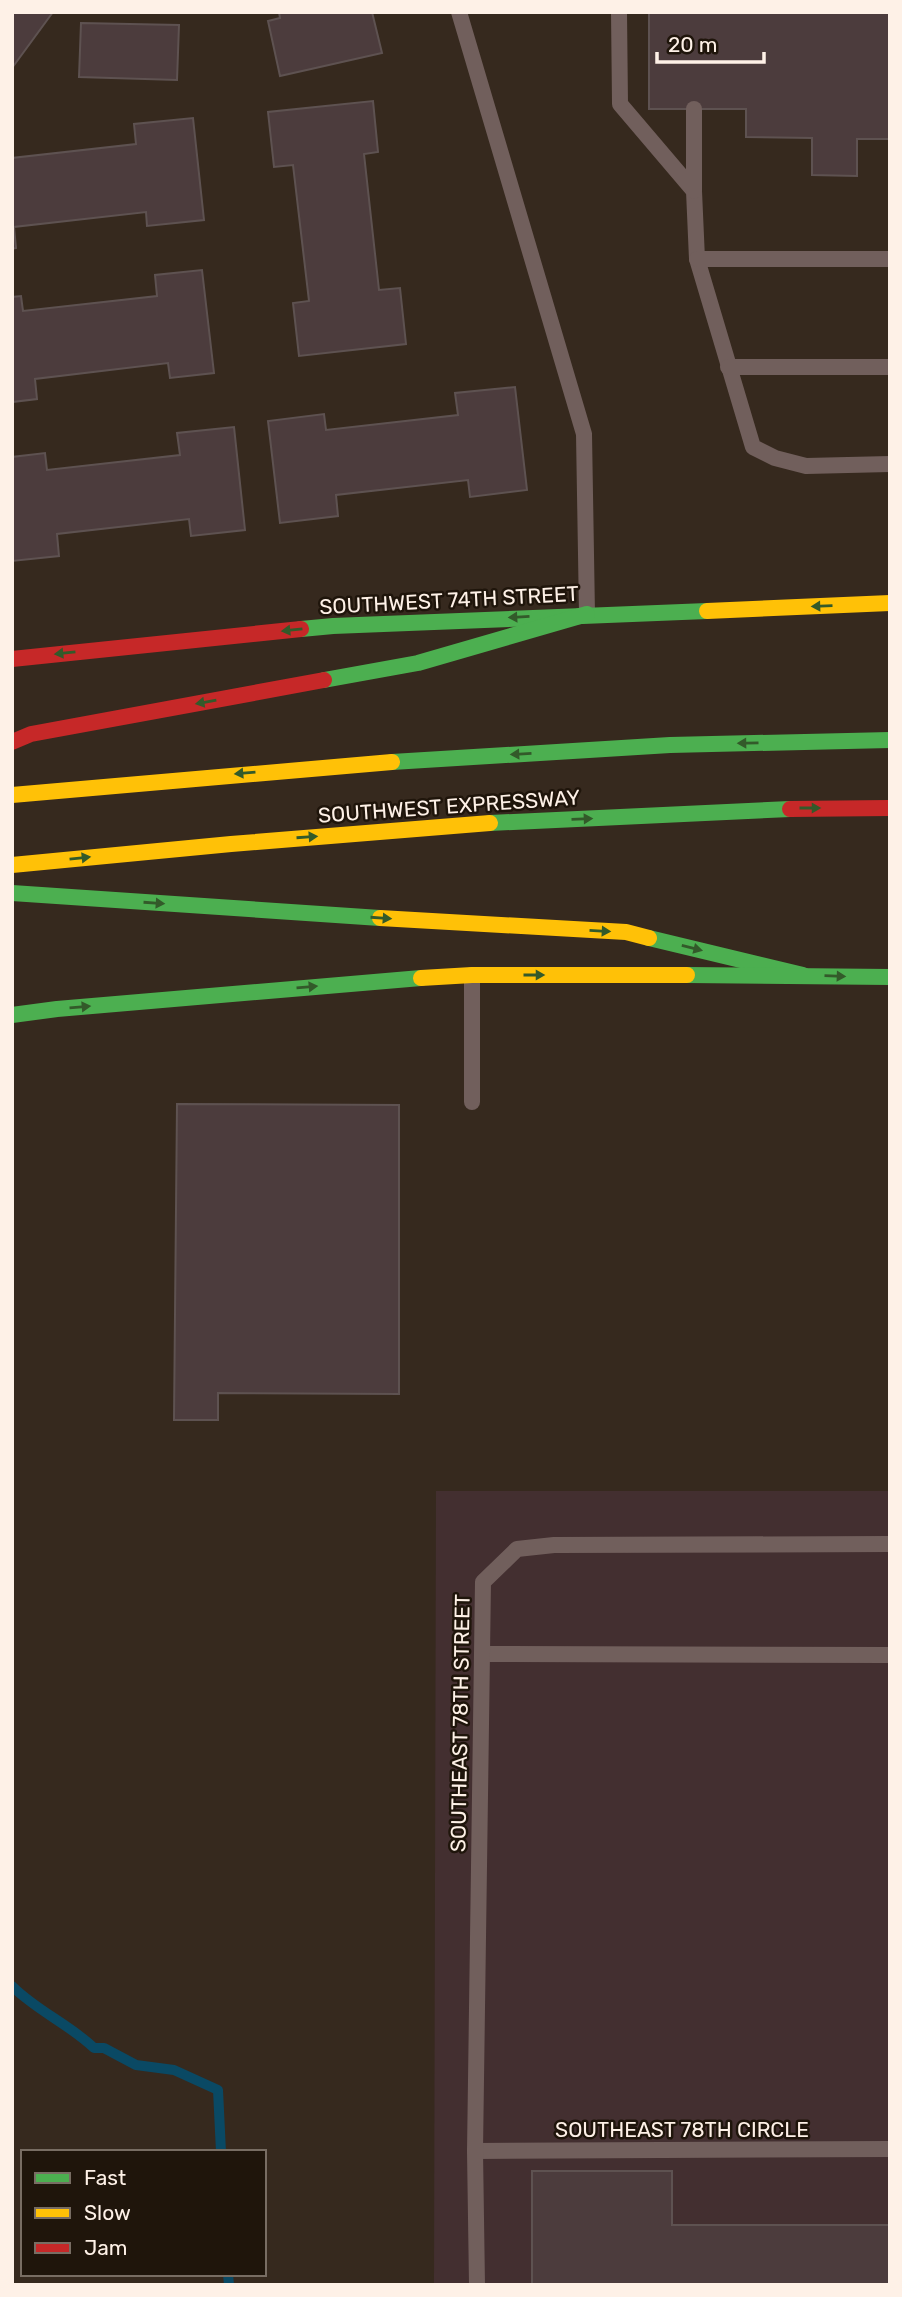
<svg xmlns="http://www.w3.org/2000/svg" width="902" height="2297" font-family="Rubik,sans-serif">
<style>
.commercial{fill:#432f30}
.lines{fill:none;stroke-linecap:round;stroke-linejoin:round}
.stream{stroke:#0a4964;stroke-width:10}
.building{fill:#4c3c3d;stroke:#5e5251;stroke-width:2}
.lane{stroke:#715f5c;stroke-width:16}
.fast{stroke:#4caf50;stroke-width:16}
.slow{stroke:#ffc107;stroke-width:16}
.jam{stroke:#c62828;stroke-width:16}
.oneway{fill:#335a2a}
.labels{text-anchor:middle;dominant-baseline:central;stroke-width:5;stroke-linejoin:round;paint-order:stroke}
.street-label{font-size:21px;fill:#fef1e7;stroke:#1f150b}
</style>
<rect width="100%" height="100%" fill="#36291e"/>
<polygon class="commercial" points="436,1491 890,1491 890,2285 434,2285"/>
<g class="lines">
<g class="stream">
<path d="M 12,1986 C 37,2011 69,2024 94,2048 L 104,2048 L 136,2065 L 174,2070 L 218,2090 L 221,2152"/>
<polyline points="228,2274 229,2285"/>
</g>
</g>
<g class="building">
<polygon points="12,12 53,12 12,68"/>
<polygon points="279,12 372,12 382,53 280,76 268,21 280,18"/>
<polygon points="649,12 890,12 890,139 857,139 857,176 812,175 812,138 746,137 746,109 649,109"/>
<polygon points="81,23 179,25 177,80 79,77"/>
<polygon points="373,101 378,152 364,154 379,290 400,288 406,344 299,356 293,303 309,301 293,165 274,167 268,112"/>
<polygon points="193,118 204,220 147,226 146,212 14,227 16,248 12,249 12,158 136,144 134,124"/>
<polygon points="202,270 214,373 170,378 168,363 35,379 37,399 12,402 12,297 21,296 23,311 157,296 155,275"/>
<polygon points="515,387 527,490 470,497 468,480 336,495 338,516 280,523 268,421 324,414 326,430 458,415 455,393"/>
<polygon points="234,427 245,530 191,536 189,519 57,534 59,556 12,561 12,457 45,453 47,470 180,455 177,433"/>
<polygon points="177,1104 399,1105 399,1394 218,1393 218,1420 174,1420"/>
<polygon points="532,2171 672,2171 672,2225 890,2225 890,2285 532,2285"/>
</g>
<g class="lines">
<g class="lane">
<polyline points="459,12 584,434 587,614"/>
<polyline points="619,12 620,104 694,191 697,259 753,447 775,458 806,466 890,464"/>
<polyline points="694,109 694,191"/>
<polyline points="697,259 890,259"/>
<polyline points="728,367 890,367"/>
<polyline points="472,975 472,1102"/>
<polyline points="482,1654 890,1655"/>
<polyline points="475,2151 890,2149"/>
<polyline points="477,2285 475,2151 483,1582 517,1549 554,1545 890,1544"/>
</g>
<g class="fast">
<polyline points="301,629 333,626 707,611"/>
<polyline points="324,680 418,663 587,614"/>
<polyline points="392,762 670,745 890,740"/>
<polyline points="490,823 790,809"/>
<polyline points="12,893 380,918"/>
<polyline points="649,938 803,975"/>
<polyline points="687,975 890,977"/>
<polyline points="12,1015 57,1009 421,978"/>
</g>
<g class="slow">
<polyline points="707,611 890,603"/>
<polyline points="12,795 392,762"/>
<polyline points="12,865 231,844 490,823"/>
<polyline points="380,918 626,932 649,938"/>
<polyline points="421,978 472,975 687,975"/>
</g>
<g class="jam">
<polyline points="12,659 301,629"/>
<polyline points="12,742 31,734 324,680"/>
<polyline points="790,809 890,808"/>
</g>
</g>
<defs><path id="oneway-solid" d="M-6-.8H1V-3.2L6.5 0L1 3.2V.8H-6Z" transform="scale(1.75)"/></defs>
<g class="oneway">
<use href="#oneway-solid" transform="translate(822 606) rotate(178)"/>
<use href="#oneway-solid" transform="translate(519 617) rotate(177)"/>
<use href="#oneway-solid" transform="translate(292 630) rotate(174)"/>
<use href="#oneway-solid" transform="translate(65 653) rotate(174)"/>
<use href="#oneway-solid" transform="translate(206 702) rotate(170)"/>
<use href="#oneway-solid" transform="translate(748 743) rotate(179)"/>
<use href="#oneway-solid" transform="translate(521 754) rotate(177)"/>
<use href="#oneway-solid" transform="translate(245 773) rotate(175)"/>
<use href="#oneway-solid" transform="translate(810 808)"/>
<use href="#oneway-solid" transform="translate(582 819) rotate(-2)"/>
<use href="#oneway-solid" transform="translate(307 837) rotate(-4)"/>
<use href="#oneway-solid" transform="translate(80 858) rotate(-6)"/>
<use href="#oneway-solid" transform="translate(154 903) rotate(4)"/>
<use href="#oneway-solid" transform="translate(381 918) rotate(4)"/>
<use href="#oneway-solid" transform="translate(600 931) rotate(3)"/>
<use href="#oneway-solid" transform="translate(692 948) rotate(14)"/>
<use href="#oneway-solid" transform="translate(534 975)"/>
<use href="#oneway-solid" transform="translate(835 976) rotate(2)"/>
<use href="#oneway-solid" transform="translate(307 987) rotate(-5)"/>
<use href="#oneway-solid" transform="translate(80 1007) rotate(-5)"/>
</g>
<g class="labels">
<g class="street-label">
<text transform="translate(449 600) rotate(-3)">SOUTHWEST 74TH STREET</text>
<text transform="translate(449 806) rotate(-4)">SOUTHWEST EXPRESSWAY</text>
<text transform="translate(460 1723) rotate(-89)">SOUTHEAST 78TH STREET</text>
<text x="682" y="2129">SOUTHEAST 78TH CIRCLE</text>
</g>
</g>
<rect width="902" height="2297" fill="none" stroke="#fef1e7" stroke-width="28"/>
<rect x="21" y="2150" width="245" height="126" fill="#1f150b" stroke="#786d63" stroke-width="2"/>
<rect x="35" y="2173" width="35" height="10" fill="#4caf50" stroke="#786d63" stroke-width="2"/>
<text x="84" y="2185" font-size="21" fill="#fef1e7">Fast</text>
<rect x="35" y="2208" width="35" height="10" fill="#ffc107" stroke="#786d63" stroke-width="2"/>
<text x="84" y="2220" font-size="21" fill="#fef1e7">Slow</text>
<rect x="35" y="2243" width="35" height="10" fill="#c62828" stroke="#786d63" stroke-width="2"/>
<text x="84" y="2255" font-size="21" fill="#fef1e7">Jam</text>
<path d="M657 52v10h107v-10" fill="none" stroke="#fef1e7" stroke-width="3.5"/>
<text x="668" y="52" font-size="21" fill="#fef1e7" stroke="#1f150b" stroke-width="5" paint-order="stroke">20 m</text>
</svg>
